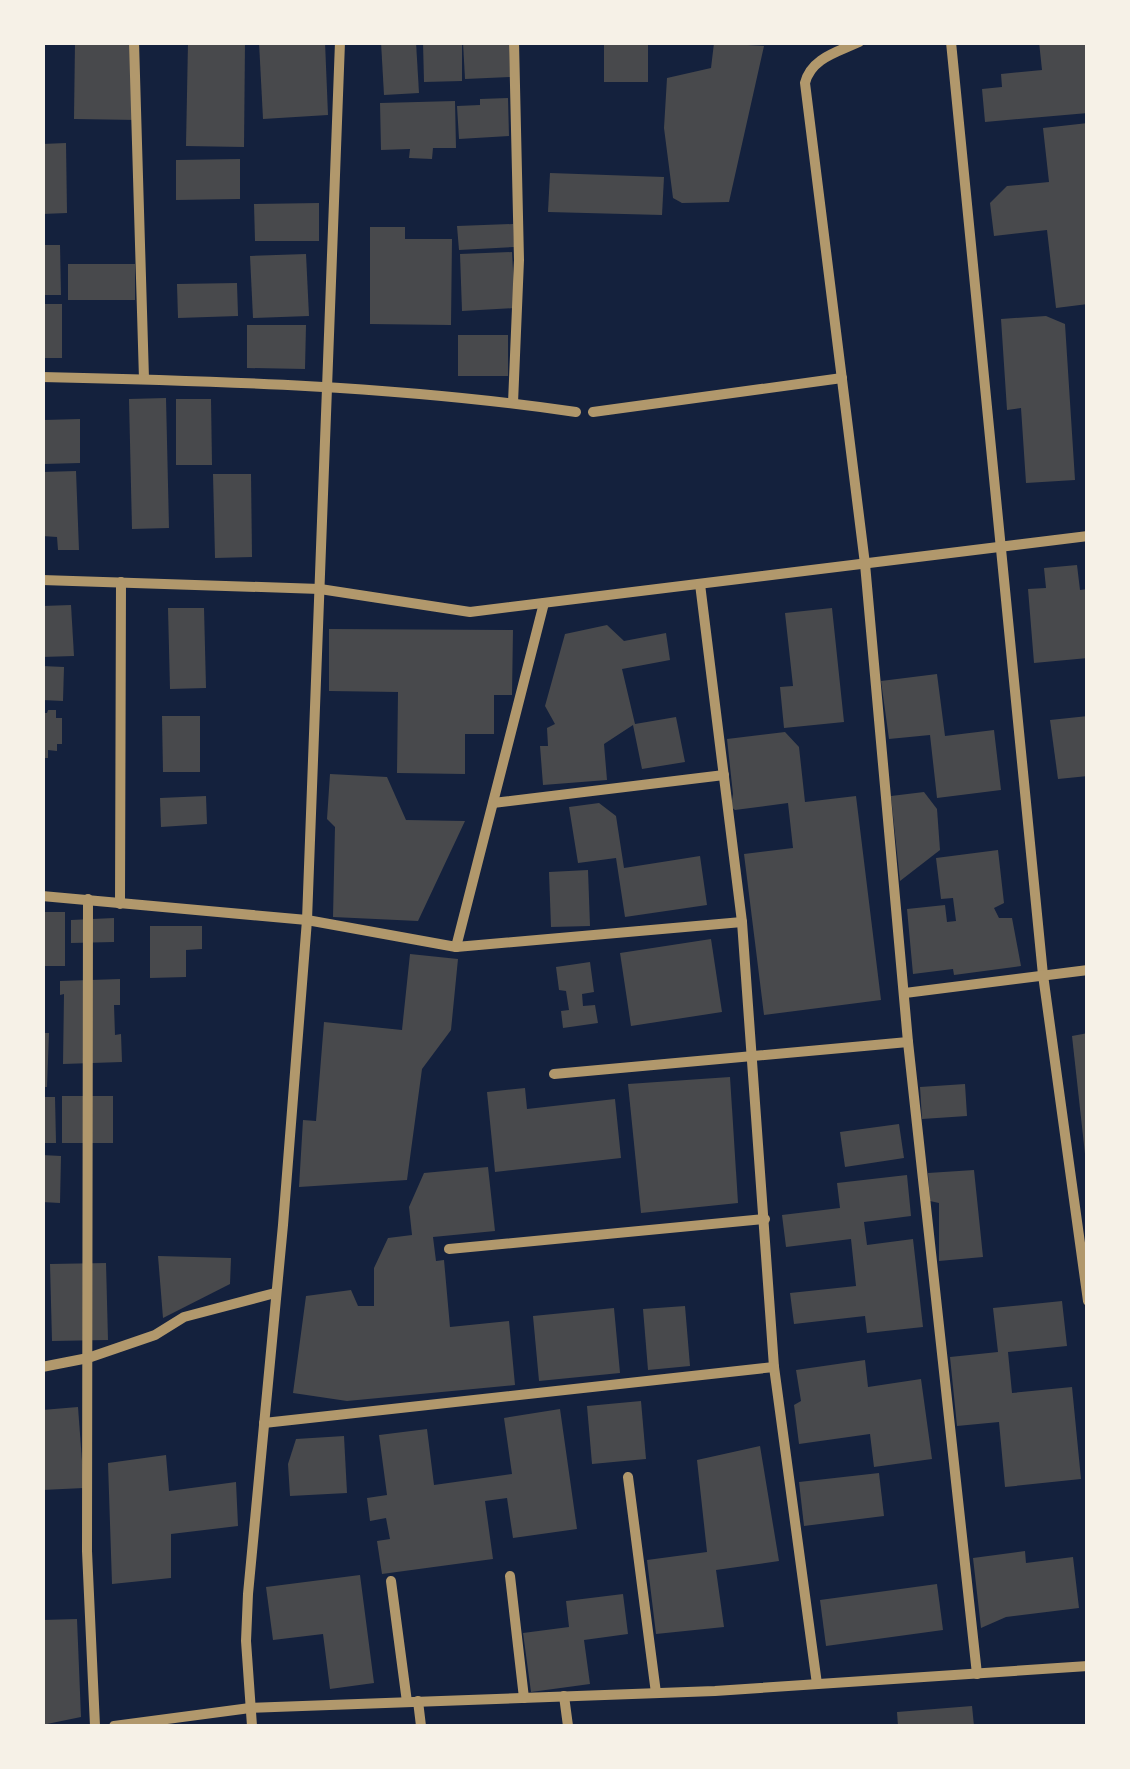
<svg xmlns="http://www.w3.org/2000/svg" width="1130" height="1769" font-family="'IBM Plex Serif',serif">
<style>
.building{fill:#48494c}
.lines{fill:none;stroke-linecap:round;stroke-linejoin:round}
.minor{stroke:#b1986c;stroke-width:10}
</style>
<rect width="100%" height="100%" fill="#14213d"/>
<g class="building">
<polygon points="75,42 139,42 138,120 74,119"/>
<polygon points="188,42 245,42 244,147 186,146"/>
<polygon points="259,42 325,42 328,115 263,119"/>
<polygon points="381,42 416,42 419,93 384,95"/>
<polygon points="423,42 462,42 462,81 424,82"/>
<polygon points="463,42 509,42 510,77 465,79"/>
<rect x="604" y="42" width="44" height="40"/>
<polygon points="1039,42 1088,42 1088,113 985,122 982,89 1002,87 1001,74 1042,70"/>
<polygon points="714,43 764,46 729,202 682,203 673,198 664,128 667,78 711,68"/>
<polygon points="508,98 509,136 459,139 457,106 480,105 480,99"/>
<polygon points="455,101 456,148 433,148 432,159 409,158 410,149 381,150 380,103"/>
<polygon points="1088,123 1088,304 1056,308 1047,230 994,236 990,203 1007,186 1049,182 1043,128"/>
<polygon points="66,143 67,213 42,214 42,144"/>
<polygon points="240,159 240,199 176,200 176,160"/>
<polygon points="550,173 664,177 662,215 548,212"/>
<polygon points="319,203 319,241 255,241 254,204"/>
<polygon points="513,224 514,247 459,250 457,226"/>
<polygon points="370,227 405,227 405,239 452,239 451,325 370,324"/>
<polygon points="42,245 60,245 61,295 42,295"/>
<polygon points="512,252 515,308 462,311 460,254"/>
<polygon points="306,254 309,316 253,318 250,256"/>
<rect x="68" y="264" width="67" height="36"/>
<polygon points="237,283 238,316 178,318 177,284"/>
<rect x="42" y="304" width="20" height="54"/>
<polygon points="1046,316 1065,324 1075,480 1026,483 1021,408 1007,410 1001,319"/>
<polygon points="247,325 306,325 305,369 247,368"/>
<rect x="458" y="335" width="50" height="41"/>
<polygon points="166,398 169,528 132,529 129,399"/>
<polygon points="176,399 211,399 212,465 176,465"/>
<polygon points="80,419 80,463 44,464 43,420"/>
<polygon points="76,471 79,550 58,550 57,537 42,536 42,472"/>
<polygon points="213,474 251,474 252,557 215,558"/>
<polygon points="1077,565 1080,590 1088,589 1088,658 1034,663 1028,589 1046,588 1044,568"/>
<polygon points="71,605 74,656 42,657 42,606"/>
<polygon points="168,608 204,608 206,688 170,689"/>
<polygon points="832,608 844,722 784,728 780,687 793,686 785,613"/>
<polygon points="607,625 624,641 666,633 670,660 622,669 635,724 676,717 685,762 642,769 633,725 604,744 607,780 543,785 540,746 548,746 547,728 555,724 545,706 565,634"/>
<polygon points="329,629 513,630 512,695 494,695 494,734 465,734 465,774 397,773 398,692 329,691"/>
<polygon points="42,666 64,667 63,701 42,700"/>
<polygon points="937,674 945,736 994,730 1001,790 937,798 930,735 889,739 881,681"/>
<polygon points="48,710 56,710 56,718 62,718 62,744 57,744 57,751 48,750 48,758 42,758 42,713 47,713"/>
<polygon points="162,716 200,716 200,772 163,772"/>
<polygon points="1088,716 1088,776 1058,779 1050,720"/>
<polygon points="785,732 799,747 805,802 856,796 881,1000 764,1015 744,854 793,848 788,803 735,810 731,807 733,794 727,739"/>
<polygon points="330,774 387,777 406,820 465,821 418,921 333,917 335,827 327,819"/>
<polygon points="924,792 937,809 940,850 900,881 891,796"/>
<polygon points="206,796 207,824 161,827 160,798"/>
<polygon points="599,803 616,816 624,868 700,856 707,905 625,917 616,858 578,863 569,807"/>
<polygon points="998,850 1004,903 994,908 999,918 1012,918 1021,966 954,975 953,969 913,974 907,909 945,905 947,922 956,921 953,898 941,899 936,858"/>
<polygon points="588,870 590,926 551,927 549,872"/>
<rect x="42" y="912" width="23" height="54"/>
<polygon points="114,918 114,942 71,943 71,920"/>
<polygon points="150,926 202,926 202,949 186,950 186,977 150,978"/>
<polygon points="711,939 722,1012 631,1026 620,953"/>
<polygon points="410,954 458,959 451,1030 422,1069 407,1180 299,1187 303,1120 316,1121 324,1022 402,1030"/>
<polygon points="590,962 594,992 582,994 583,1006 595,1005 598,1023 563,1028 561,1011 569,1010 566,991 559,990 556,967"/>
<polygon points="120,979 120,1005 114,1005 115,1035 121,1034 122,1062 63,1064 64,994 60,995 60,981"/>
<polygon points="42,1033 49,1033 47,1087 42,1087"/>
<polygon points="1088,1033 1088,1153 1085,1154 1072,1036"/>
<polygon points="730,1077 738,1203 641,1213 628,1084"/>
<polygon points="965,1084 967,1116 922,1119 920,1087"/>
<polygon points="525,1088 527,1109 615,1099 621,1158 495,1172 487,1092"/>
<rect x="62" y="1096" width="51" height="47"/>
<polygon points="42,1097 55,1097 56,1143 42,1143"/>
<polygon points="899,1124 904,1158 845,1167 840,1132"/>
<polygon points="42,1155 61,1156 60,1203 42,1202"/>
<polygon points="488,1167 495,1231 433,1237 436,1261 444,1260 450,1327 509,1321 515,1385 347,1401 293,1393 306,1296 351,1290 358,1306 374,1306 374,1268 388,1238 412,1235 409,1207 424,1173"/>
<polygon points="974,1170 983,1257 939,1261 939,1203 930,1201 928,1173"/>
<polygon points="907,1175 911,1216 864,1222 867,1245 913,1239 923,1327 867,1333 865,1316 794,1324 790,1293 856,1286 851,1239 786,1247 782,1215 840,1208 837,1183"/>
<polygon points="158,1256 231,1258 230,1284 163,1318"/>
<polygon points="106,1263 108,1340 52,1341 50,1264"/>
<polygon points="1062,1301 1067,1346 1008,1352 1012,1393 1072,1387 1081,1479 1005,1487 999,1422 957,1426 950,1357 998,1352 993,1308"/>
<polygon points="685,1306 690,1366 648,1370 643,1309"/>
<polygon points="614,1308 620,1373 539,1381 533,1316"/>
<polygon points="865,1360 868,1387 921,1379 932,1459 874,1467 870,1434 799,1444 794,1405 801,1401 796,1370"/>
<polygon points="641,1401 646,1459 592,1464 587,1406"/>
<polygon points="78,1407 84,1488 42,1490 42,1410"/>
<polygon points="560,1409 577,1529 513,1538 507,1498 485,1501 493,1559 382,1574 377,1541 390,1539 386,1518 370,1521 367,1498 387,1495 379,1435 427,1429 434,1485 512,1474 504,1418"/>
<polygon points="344,1436 347,1493 290,1496 288,1464 296,1439"/>
<polygon points="760,1446 779,1561 716,1570 724,1627 656,1634 647,1560 707,1552 697,1460"/>
<polygon points="166,1455 169,1491 236,1482 238,1526 171,1534 171,1578 112,1584 108,1463"/>
<polygon points="879,1473 884,1516 804,1526 799,1482"/>
<polygon points="1025,1551 1026,1563 1073,1557 1079,1608 1006,1617 981,1628 973,1558"/>
<polygon points="360,1575 374,1683 330,1689 323,1634 273,1640 266,1587"/>
<polygon points="937,1584 943,1630 826,1646 820,1600"/>
<polygon points="623,1594 628,1634 584,1640 590,1684 531,1692 523,1633 569,1627 566,1601"/>
<polygon points="77,1619 81,1717 42,1725 42,1620"/>
<polygon points="972,1706 974,1726 898,1726 897,1712"/>
</g>
<g class="lines">
<g class="minor">
<polyline points="134,42 144,379"/>
<path d="M 859,42 C 838,52 811,58 805,83 L 865,564 L 908,1042 L 977,1674"/>
<polyline points="951,42 1043,975 1088,1301"/>
<path d="M 42,377 C 221,381 399,386 576,412"/>
<polyline points="513,403 519,260 514,42"/>
<polyline points="593,412 842,378"/>
<polyline points="42,580 320,589 470,612 1088,536"/>
<polyline points="700,584 742,922 774,1367 817,1684"/>
<polyline points="493,803 724,775"/>
<polyline points="42,896 307,920 456,947 544,603"/>
<polyline points="88,899 87,1551 95,1726"/>
<polyline points="120,904 121,582"/>
<polyline points="456,947 742,922"/>
<polyline points="905,993 1088,970"/>
<polyline points="554,1074 908,1042"/>
<polyline points="449,1249 765,1219"/>
<polyline points="42,1367 88,1358 155,1335 184,1317 275,1293"/>
<polyline points="264,1423 774,1367"/>
<polyline points="628,1477 656,1693"/>
<polyline points="510,1576 524,1698"/>
<polyline points="391,1581 407,1702"/>
<polyline points="564,1696 568,1726"/>
<polyline points="418,1701 421,1726"/>
<polyline points="114,1726 250,1708 715,1691 1088,1666"/>
<polyline points="252,1726 246,1641 248,1594 283,1225 307,920 340,42"/>
</g>
</g>
<rect width="1130" height="1769" fill="none" stroke="#f6f1e7" stroke-width="90"/>
</svg>
